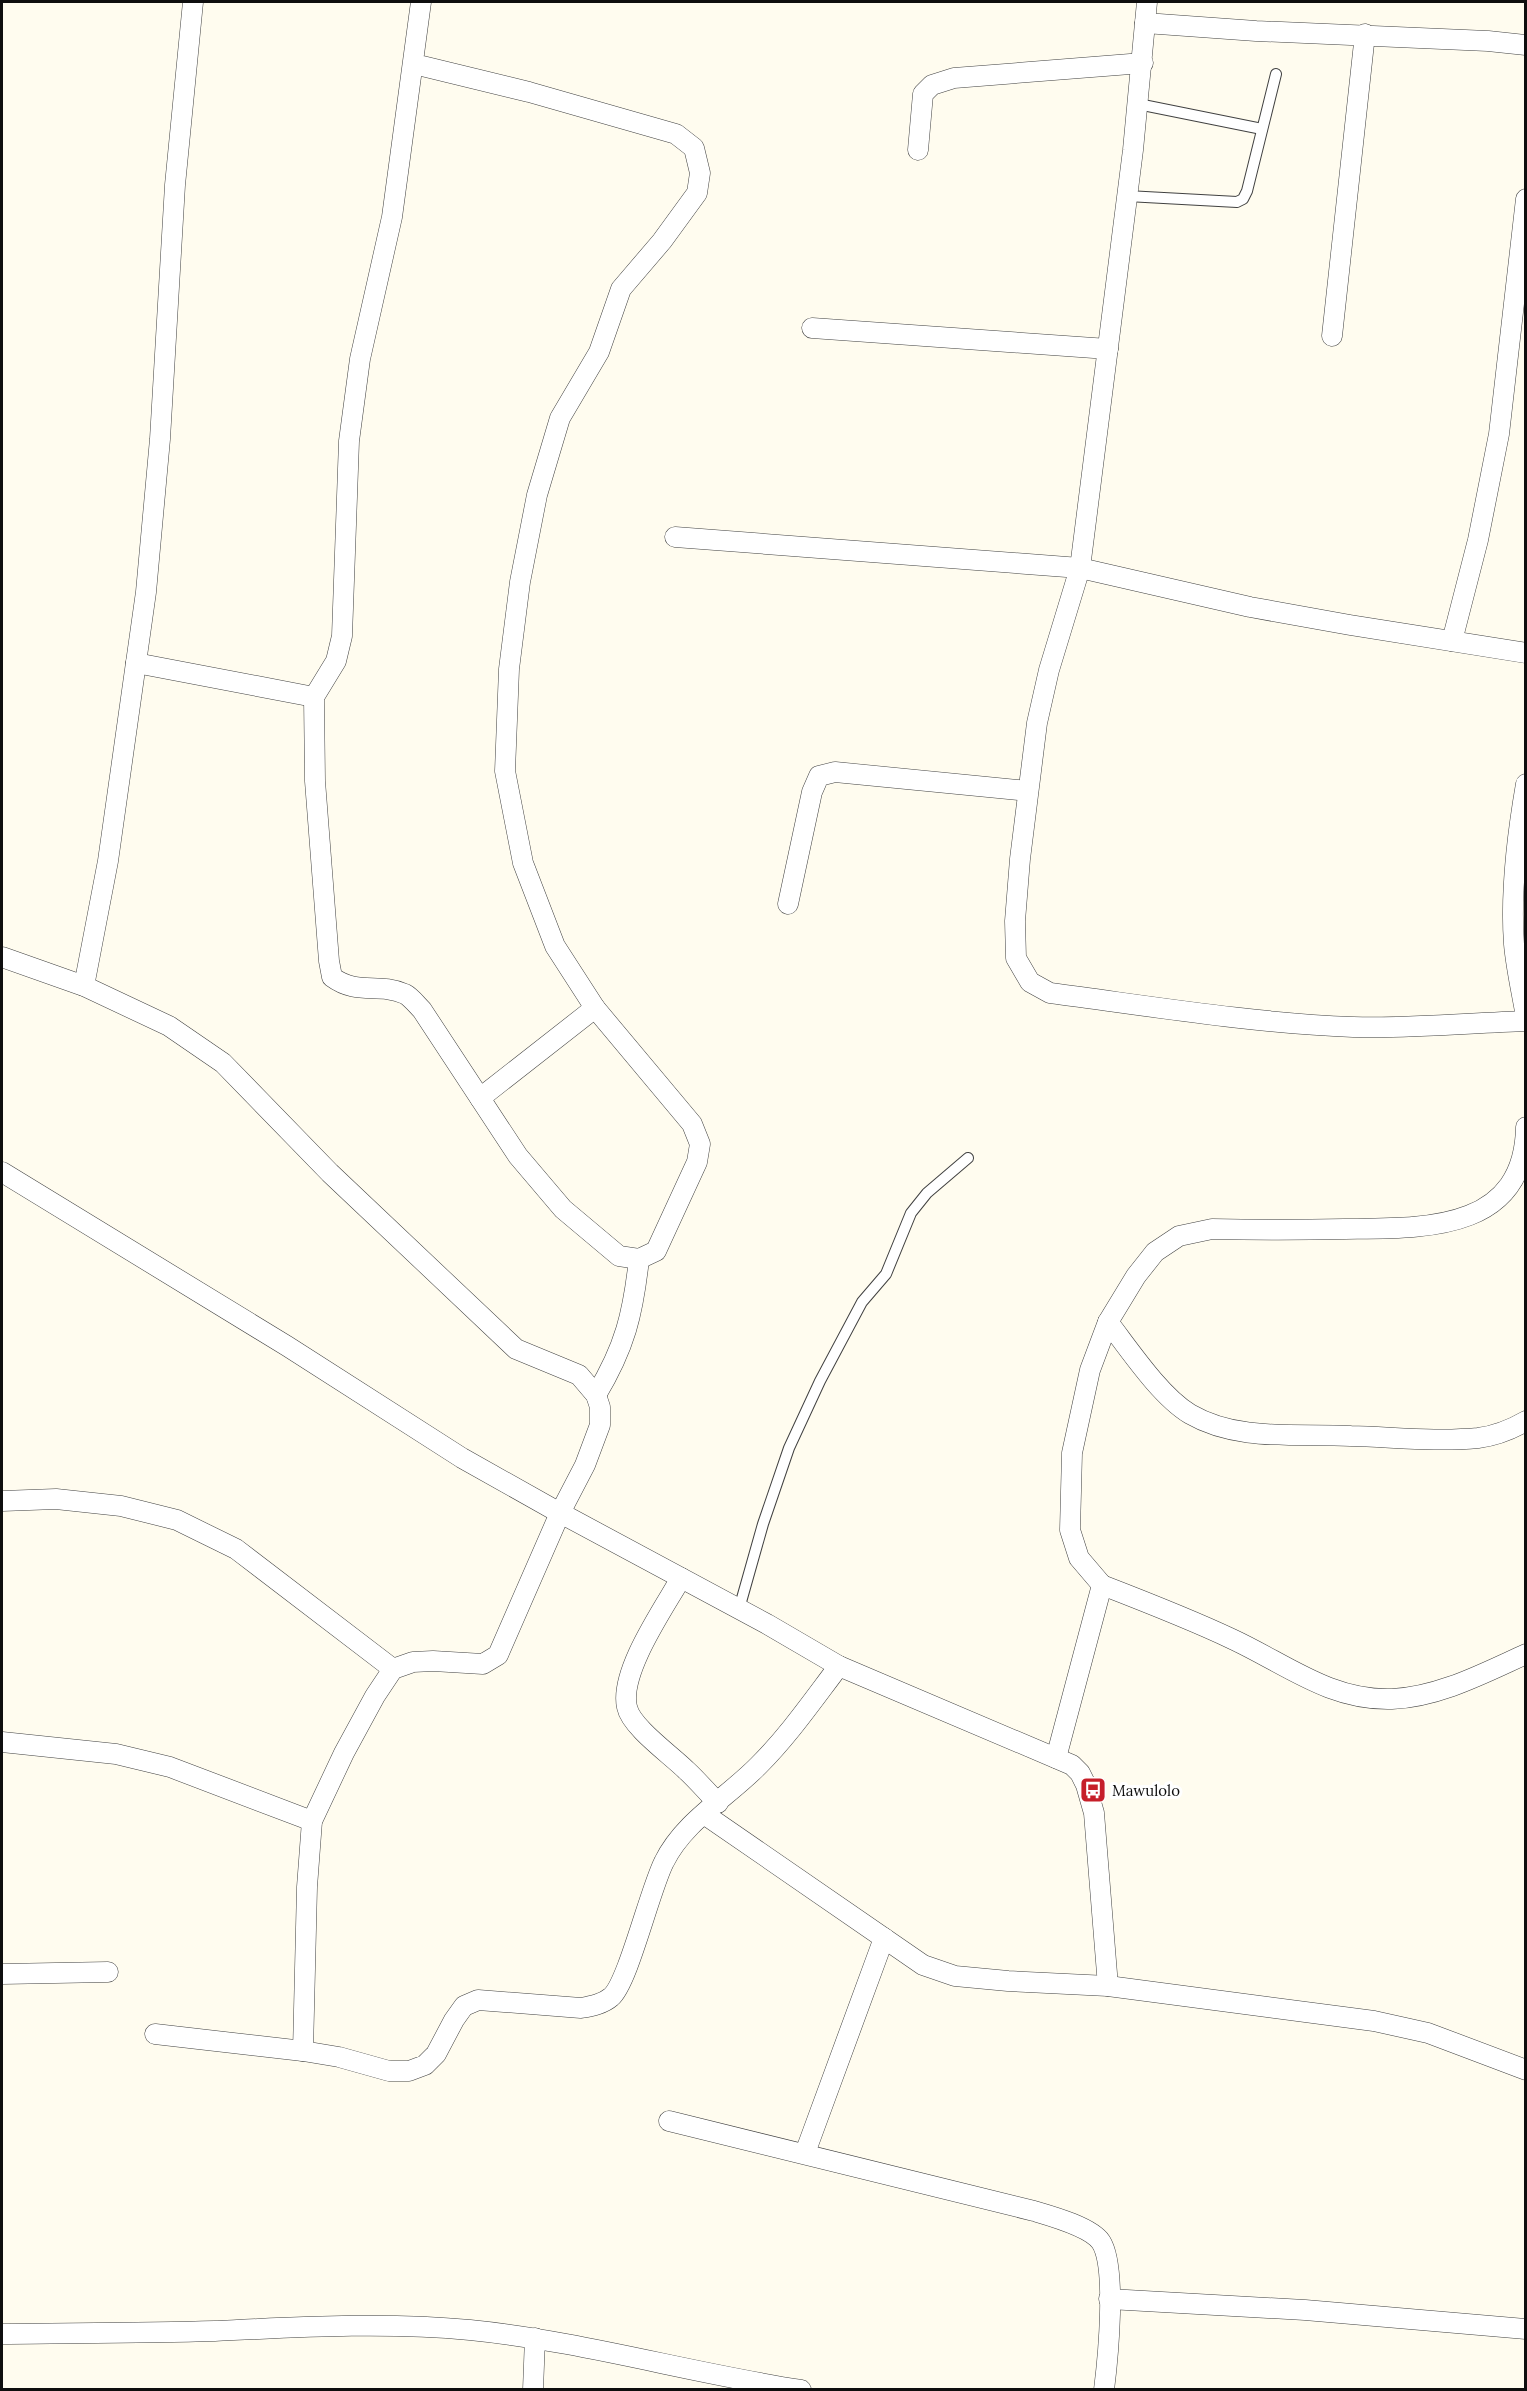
<svg xmlns="http://www.w3.org/2000/svg" width="1527" height="2391" font-family="Lora,serif">
<style>
.lines{fill:none;stroke-linecap:round;stroke-linejoin:round}
.lane-casing{stroke:#414141;stroke-width:12}
.street-casing{stroke:#414141;stroke-width:21}
.lane{stroke:#fff;stroke-width:10}
.street{stroke:#fff;stroke-width:20}
.labels{text-anchor:middle;dominant-baseline:central;stroke-width:6;stroke-linejoin:round;paint-order:stroke}
.poi-label{font-size:15px;fill:#0e0e0e;stroke:#fff;text-anchor:start}
</style>
<rect width="100%" height="100%" fill="#fffcef"/>
<g class="lines">
<defs>
<g id="lane">
<polyline points="1138,104 1262,129"/>
<polyline points="1127,196 1237,202 1243,199 1247,191 1276,74"/>
<polyline points="739,1609 763,1524 789,1448 820,1381 862,1302 886,1274 911,1213 927,1193 968,1158"/>
</g>
<g id="street">
<path d="M 1147,2 L 1133,150 L 1080,568 L 1049,670 L 1037,723 L 1020,859 L 1015,921 L 1016,958 L 1030,982 L 1050,993 C 1150,1006 1251,1023 1353,1027 C 1409,1029 1469,1023 1526,1021"/>
<polyline points="1145,23 1256,31 1488,41 1526,45"/>
<path d="M 414,64 L 529,92 L 676,134 L 694,148 L 700,173 L 697,193 L 662,241 L 621,289 L 599,352 L 560,418 L 537,495 L 520,582 L 509,669 L 505,771 L 523,863 L 555,946 L 595,1008 L 692,1124 L 700,1144 L 697,1162 L 656,1251 L 639,1259 L 619,1256 L 563,1209 L 518,1156 L 422,1010 C 417,1005 411,997 405,994 C 378,982 358,996 332,977 L 329,961 L 315,781 L 314,697 L 336,661 L 342,636 L 349,441 L 360,359 L 392,217 L 421,2"/>
<polyline points="918,150 923,94 932,85 954,78 1143,63"/>
<polyline points="812,328 1108,349"/>
<polyline points="1332,336 1365,34"/>
<polyline points="675,537 1080,568 1250,607 1350,625 1526,653"/>
<polyline points="1452,641 1478,540 1499,434 1526,199"/>
<polyline points="136,663 314,697"/>
<path d="M 1526,784 C 1517,836 1510,891 1514,944 C 1516,968 1522,993 1526,1017"/>
<polyline points="788,904 812,792 819,776 835,772 1028,791"/>
<polyline points="2,957 84,986 169,1026 223,1063 330,1173 516,1349 579,1375 596,1395 600,1407 600,1425 585,1465 560,1513 498,1655 483,1664 433,1661 413,1662 393,1669 375,1696 344,1753 312,1821 307,1887 303,2051"/>
<polyline points="84,986 108,861 146,592 160,439 175,185 193,2"/>
<polyline points="480,1098 595,1008"/>
<polyline points="2,1172 287,1346 462,1458 551,1508 767,1624 839,1666 1072,1765 1080,1773 1086,1785 1094,1813 1108,1986"/>
<path d="M 1108,1322 C 1129,1349 1160,1396 1190,1414 C 1238,1442 1297,1433 1351,1436 C 1393,1437 1436,1442 1478,1438 C 1494,1436 1512,1429 1526,1421"/>
<path d="M 596,1395 C 625,1347 633,1314 639,1259"/>
<polyline points="2,1501 56,1499 121,1506 177,1520 236,1549 393,1669"/>
<path d="M 681,1578 C 664,1608 619,1672 627,1707 C 631,1727 671,1755 686,1770 C 697,1780 707,1792 718,1803"/>
<path d="M 1102,1585 C 1146,1602 1190,1619 1232,1639 C 1286,1664 1330,1701 1392,1699 C 1439,1697 1484,1673 1526,1654"/>
<polyline points="2,1742 116,1754 170,1767 312,1821"/>
<path d="M 1056,1758 L 1102,1585 L 1079,1558 L 1070,1530 L 1072,1453 L 1090,1370 L 1108,1322 L 1136,1276 L 1155,1252 L 1179,1236 L 1212,1229 C 1256,1230 1300,1230 1345,1229 C 1422,1228 1524,1233 1526,1127"/>
<polyline points="704,1814 923,1965 955,1976 1008,1981 1108,1986 1374,2021 1428,2033 1526,2070"/>
<polyline points="2,1974 108,1972"/>
<path d="M 155,2034 L 303,2051 L 339,2057 L 389,2071 L 409,2071 L 425,2065 L 436,2054 L 454,2020 L 464,2006 L 478,2000 L 581,2008 C 592,2006 603,2004 611,1997 C 628,1983 650,1889 664,1862 C 684,1821 728,1797 759,1765 C 789,1735 813,1700 839,1666"/>
<path d="M 669,2121 L 1034,2211 C 1051,2216 1091,2227 1101,2242 C 1117,2267 1108,2358 1104,2390"/>
<polyline points="805,2153 884,1938"/>
<polyline points="1109,2299 1305,2310 1526,2329"/>
<path d="M 2,2334 C 73,2333 144,2333 215,2331 C 300,2327 385,2322 470,2330 C 581,2341 690,2373 801,2390"/>
<polyline points="533,2390 535,2338"/>
</g>
</defs>
<use href="#lane" class="lane-casing"/>
<use href="#street" class="street-casing"/>
<use href="#lane" class="lane"/>
<use href="#street" class="street"/>
</g>
<defs>
<symbol id="bus-square" viewBox="-11 -11 22 22"><rect x="-9" y="-9" width="18" height="18" rx="4" fill="#c61e29" stroke="#fff"/><path d="M-5-6H5V4H4V6H2V4H-2V6H-4V4H-5ZM-3.5-4V0h7V-4ZM-3.5 1.2v1.5H-2V1.2ZM2 1.2v1.5H3.5V1.2Z" fill="#fff"/></symbol>
</defs>
<g fill-rule="evenodd">
<use href="#bus-square" x="1078" y="1775" width="30" height="30"/>
</g>
<g class="labels">
<g class="poi-label">
<text x="1112" y="1790">Mawulolo</text>
</g>
</g>
<rect width="1527" height="2391" fill="none" stroke="#0e0e0e" stroke-width="6"/>
</svg>
